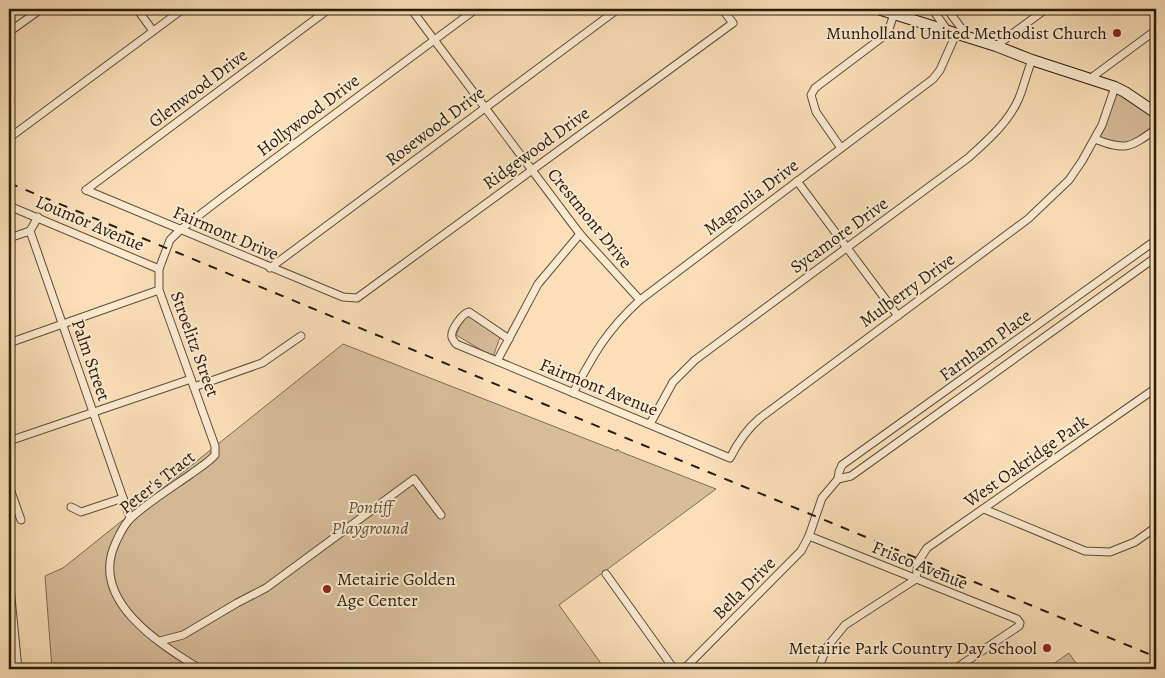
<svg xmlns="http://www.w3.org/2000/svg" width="1165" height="678" font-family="Alegreya,serif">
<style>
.green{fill:#d7be9b;stroke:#806d54}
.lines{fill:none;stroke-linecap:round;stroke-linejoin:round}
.street-casing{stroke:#5e4d37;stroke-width:9}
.secondary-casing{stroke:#291c0c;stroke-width:12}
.street{stroke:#fcead1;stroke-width:7}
.secondary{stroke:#fcead1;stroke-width:10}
.rail{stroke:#291c0c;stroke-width:2;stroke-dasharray:9 9;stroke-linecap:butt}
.poi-dot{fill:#8f2418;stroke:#fcead1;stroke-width:2}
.labels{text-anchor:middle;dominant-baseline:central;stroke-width:4;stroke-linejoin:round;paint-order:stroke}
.poi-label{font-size:18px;fill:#291c0c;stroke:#fcead1;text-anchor:end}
.street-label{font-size:18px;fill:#291c0c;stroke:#fcead1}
.park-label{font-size:18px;font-style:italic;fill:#5d4d37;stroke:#fcead1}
</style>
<rect width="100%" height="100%" fill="#fbdfb8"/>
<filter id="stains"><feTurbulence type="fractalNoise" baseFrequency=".004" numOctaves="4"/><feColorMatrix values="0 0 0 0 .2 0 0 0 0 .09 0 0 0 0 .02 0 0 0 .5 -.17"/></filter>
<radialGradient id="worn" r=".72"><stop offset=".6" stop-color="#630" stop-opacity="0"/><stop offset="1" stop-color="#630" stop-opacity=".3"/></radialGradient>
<g class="green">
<polygon points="1115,87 1156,113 1156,128 1135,143 1115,147 1095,139"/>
<polygon points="468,316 500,337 493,357 456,335 463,319"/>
<polygon points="343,344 617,451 617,449 621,452 716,489 559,605 605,669 52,669 45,576 63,568"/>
<polygon points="1069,653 1080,669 1046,669"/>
</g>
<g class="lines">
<defs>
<g id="street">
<polyline points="137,9 153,31"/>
<polyline points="411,9 580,234 640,300"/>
<polyline points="932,9 948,31"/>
<polyline points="947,9 968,37"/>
<polyline points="9,32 41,9"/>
<polyline points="996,46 1046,9"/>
<polyline points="1091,78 1156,30"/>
<polyline points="9,138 183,9"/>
<path d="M 1095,139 C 1125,151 1130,148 1156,129"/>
<polyline points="841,148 816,112 811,95 815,88 884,36 889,29 894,14"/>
<polyline points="797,181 898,316"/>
<polyline points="86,190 343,297 357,298 733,23 722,9"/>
<polyline points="86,190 329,9"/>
<polyline points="9,206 159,269"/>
<polyline points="30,231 130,518"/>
<polyline points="30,231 38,217"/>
<polyline points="9,238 30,231"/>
<polyline points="1156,240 842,465 839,472 838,479 851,476 1156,257"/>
<polyline points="270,268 618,9"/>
<path d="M 509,339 L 469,312 C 463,313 450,330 452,337 C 452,339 455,342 456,344 L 730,458 C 738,442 746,430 760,418 L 1028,219 L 1069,180 L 1082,161 L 1102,125 L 1115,87"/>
<polyline points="9,343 159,290"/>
<polyline points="497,361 538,284 580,234"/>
<polyline points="194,387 262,363 301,336"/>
<path d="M 573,393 C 594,354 606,331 640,300 L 933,79 L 940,70 L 956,34"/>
<path d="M 650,424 L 673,382 L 695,360 L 968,158 C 987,141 1009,122 1019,98 C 1024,86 1027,72 1032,60"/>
<polyline points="9,441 191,379"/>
<polyline points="9,486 21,520"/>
<polyline points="71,507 81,512 123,498"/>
<polyline points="984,509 1085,551 1110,552 1135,542 1156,527"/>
<polyline points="809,536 1017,619 1020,623 1019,626 955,669"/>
<polyline points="606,574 674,669"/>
<polyline points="9,577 18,669"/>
<polyline points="160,641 183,635 237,603 266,588 414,479 441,515"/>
<path d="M 200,669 C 160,644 88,600 116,542 C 120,533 125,523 132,517 C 150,501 171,488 191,474 C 199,468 209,462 215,455 L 215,446 L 159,290 L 159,269 L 170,240 L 180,230 L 219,200 L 476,9"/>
<polyline points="684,669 801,551 809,536 822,498 838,479"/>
<polyline points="818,669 827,647 845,625 916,579 918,562 927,548 1156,388"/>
</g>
<polyline id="secondary" points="878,9 996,46 1032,60 1115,87 1125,92 1156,113"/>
</defs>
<use href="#street" class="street-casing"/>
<use href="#secondary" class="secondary-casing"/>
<use href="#street" class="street"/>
<use href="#secondary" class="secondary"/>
<polyline class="rail" points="9,183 1156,657"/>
</g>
<g class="poi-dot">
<circle cx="1117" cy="33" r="5"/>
<circle cx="327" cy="589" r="5"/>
<circle cx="1047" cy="648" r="5"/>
</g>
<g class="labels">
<g class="poi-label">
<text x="1107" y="33">Munholland United Methodist Church</text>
<text x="337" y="579" text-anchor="start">Metairie Golden<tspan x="337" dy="21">Age Center</tspan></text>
<text x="1037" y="648">Metairie Park Country Day School</text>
</g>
<g class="street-label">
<text transform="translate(198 88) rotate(-37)">Glenwood Drive</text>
<text transform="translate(308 115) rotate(-37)">Hollywood Drive</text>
<text transform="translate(435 126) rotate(-37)">Rosewood Drive</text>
<text transform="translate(536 148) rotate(-36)">Ridgewood Drive</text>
<text transform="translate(751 197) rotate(-37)">Magnolia Drive</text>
<text transform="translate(590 218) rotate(51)">Crestmont Drive</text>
<text transform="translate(90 223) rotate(23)">Loumor Avenue</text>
<text transform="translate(226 233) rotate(23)">Fairmont Drive</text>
<text transform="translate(839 235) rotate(-36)">Sycamore Drive</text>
<text transform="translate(907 290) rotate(-36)">Mulberry Drive</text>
<text transform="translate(195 344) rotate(70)">Stroelitz Street</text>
<text transform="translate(985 345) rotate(-36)">Farnham Place</text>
<text transform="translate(91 360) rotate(71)">Palm Street</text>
<text transform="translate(599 387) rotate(22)">Fairmont Avenue</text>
<text transform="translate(1026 461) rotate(-35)">West Oakridge Park</text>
<text transform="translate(157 482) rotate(-38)">Peter's Tract</text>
<text transform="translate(920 565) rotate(22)">Frisco Avenue</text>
<text transform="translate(744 588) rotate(-45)">Bella Drive</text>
</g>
<g class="park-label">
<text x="370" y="507">Pontiff<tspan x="370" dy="21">Playground</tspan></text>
</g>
</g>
<rect width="1165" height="678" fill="none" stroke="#fbdfb8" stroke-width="30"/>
<rect x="10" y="10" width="1145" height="658" fill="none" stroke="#291c0c" stroke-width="2.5"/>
<rect x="15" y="15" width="1135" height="648" fill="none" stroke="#291c0c"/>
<rect width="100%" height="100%" filter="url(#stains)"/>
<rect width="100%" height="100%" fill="url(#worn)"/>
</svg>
